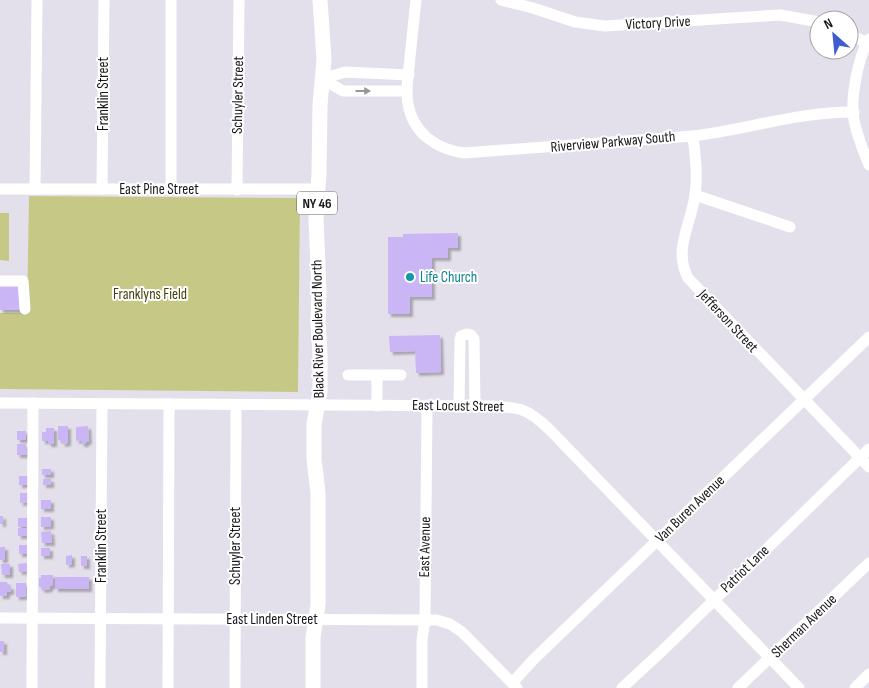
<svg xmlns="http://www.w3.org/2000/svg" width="869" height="688" font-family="'Sofia Sans Condensed',sans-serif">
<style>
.green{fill:#c6c986}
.building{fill:#cab6f4;filter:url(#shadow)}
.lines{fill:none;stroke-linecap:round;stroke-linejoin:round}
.minor{stroke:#fff;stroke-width:11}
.major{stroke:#fff;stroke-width:15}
.oneway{fill:#979798}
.culture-dot{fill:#0f9aa8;stroke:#fff;stroke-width:2}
.labels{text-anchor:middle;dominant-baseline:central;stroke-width:4;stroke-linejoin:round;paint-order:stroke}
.shield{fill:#fff;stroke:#5d5d5f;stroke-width:1}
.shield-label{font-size:14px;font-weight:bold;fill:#18171b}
.street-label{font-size:15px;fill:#18171b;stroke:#fff}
.culture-label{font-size:15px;fill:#0d838f;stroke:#fff;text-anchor:start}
.park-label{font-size:15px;fill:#41420d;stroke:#fff}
</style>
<defs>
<filter id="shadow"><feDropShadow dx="3" dy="3" stdDeviation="1" flood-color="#0004"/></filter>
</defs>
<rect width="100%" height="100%" fill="#e4e0eb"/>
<g class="green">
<polygon points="29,196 300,198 298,392 0,389 0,313 27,313"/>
<polygon points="0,213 9,213 9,261 0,260"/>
</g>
<g class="building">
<polygon points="458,233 458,248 448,248 448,258 432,258 432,297 410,297 410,314 388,314 388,237 403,237 403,234"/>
<polygon points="0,284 21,284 20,310 0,310"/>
<polygon points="440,335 441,372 416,373 415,351 390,352 389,336"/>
<polygon points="58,426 68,426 68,443 62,444 62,440 58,440"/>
<polygon points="88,426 89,441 86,442 86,444 81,444 81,440 76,441 76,427"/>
<polygon points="46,428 54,428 54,444 48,444 48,441 42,441 42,432 46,432"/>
<rect x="17" y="431" width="9" height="9"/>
<polygon points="17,444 26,444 27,455 17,455"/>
<rect x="42" y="469" width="9" height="6"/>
<rect x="19" y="476" width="9" height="9"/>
<rect x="43" y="479" width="8" height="6"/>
<polygon points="20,493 28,493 28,502 20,503"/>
<rect x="41" y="500" width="10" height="9"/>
<rect x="0" y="516" width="3" height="8"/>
<polygon points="41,517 51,517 51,526 41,527"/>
<polygon points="18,518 29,518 28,527 18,527"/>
<rect x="18" y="528" width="10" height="8"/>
<polygon points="51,531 52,543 42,543 41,532"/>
<rect x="19" y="545" width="9" height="9"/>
<rect x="0" y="547" width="5" height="13"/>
<rect x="41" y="548" width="9" height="8"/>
<polygon points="72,555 72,564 66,565 66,556"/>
<rect x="81" y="556" width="6" height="10"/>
<polygon points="27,563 28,571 19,572 18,564"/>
<polygon points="1,564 10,564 10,575 2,575"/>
<polygon points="41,575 53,575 53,586 50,586 50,589 42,590 41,587 39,587 39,578 41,578"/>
<rect x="55" y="577" width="34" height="12"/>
<polygon points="0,582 7,582 8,587 11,586 11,592 7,592 7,596 0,596"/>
<rect x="16" y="583" width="10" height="14"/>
<rect x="0" y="641" width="4" height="11"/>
</g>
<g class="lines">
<g class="minor">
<polyline points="171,0 171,189"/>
<path d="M 416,0 C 414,19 412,38 410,57 C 409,72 405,89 408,104 C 413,133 436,149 464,153 L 693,136 C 748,129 798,112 854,112"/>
<polyline points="501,0 533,8 575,22 605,26 780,15 819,22"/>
<polyline points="849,34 867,43"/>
<path d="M 869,39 C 858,57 850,99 854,120 C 857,136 863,150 869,165"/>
<polyline points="322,79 343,91 407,91"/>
<polyline points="322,79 345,72 409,75"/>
<path d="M 693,136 C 695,155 698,175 695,195 C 691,225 673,249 688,278 L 869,467"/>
<polyline points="0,189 318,189"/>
<polyline points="35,189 37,0"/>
<polyline points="102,189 104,0"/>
<polyline points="237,190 239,0"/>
<polyline points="695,195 790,227"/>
<polyline points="0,281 23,281 25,309"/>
<polyline points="348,375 377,375 377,406"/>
<polyline points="377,375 401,375"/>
<path d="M 0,403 L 489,406 C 520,407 527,408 550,430 L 799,688"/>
<polyline points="459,406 460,340 461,336 467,334 471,335 474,339 475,406"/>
<polyline points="0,618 437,620 450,624 462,632 517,688"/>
<polyline points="512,683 534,659 869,337"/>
<polyline points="32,688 33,403"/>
<polyline points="100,688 102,404"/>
<polyline points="168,688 169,404"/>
<polyline points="235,688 236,405"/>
<polyline points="422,688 422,640 425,620 427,405"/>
<polyline points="622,688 662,651 869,449"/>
<polyline points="738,688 869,563"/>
<polyline points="855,688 869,674"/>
</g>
<polyline class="major" points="313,688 313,638 318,604 318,493 314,459 314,424 320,392 320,354 318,322 319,291 316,219 319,173 320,105 324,59 320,0"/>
</g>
<defs><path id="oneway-solid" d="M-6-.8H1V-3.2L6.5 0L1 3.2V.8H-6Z" transform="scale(1.25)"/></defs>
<use class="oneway" href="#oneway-solid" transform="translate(363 91)"/>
<circle class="culture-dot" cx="410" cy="277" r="5"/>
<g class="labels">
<rect class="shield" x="297" y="191.5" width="40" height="23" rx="4"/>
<g class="shield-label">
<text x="317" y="203">NY 46</text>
</g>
<g class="street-label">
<text transform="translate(658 23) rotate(-3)">Victory Drive</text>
<text transform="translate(103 94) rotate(-90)">Franklin Street</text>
<text transform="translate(238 95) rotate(-89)">Schuyler Street</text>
<text transform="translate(613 142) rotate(-5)">Riverview Parkway South</text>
<text x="159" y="189">East Pine Street</text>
<text transform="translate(728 321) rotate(47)">Jefferson Street</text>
<text transform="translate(318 329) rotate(-91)">Black River Boulevard North</text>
<text transform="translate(458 406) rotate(1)">East Locust Street</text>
<text transform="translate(690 509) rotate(-44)">Van Buren Avenue</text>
<text transform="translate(101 546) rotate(-90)">Franklin Street</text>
<text transform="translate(235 546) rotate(-90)">Schuyler Street</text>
<text transform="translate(425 547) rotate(-89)">East Avenue</text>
<text transform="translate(745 569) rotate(-44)">Patriot Lane</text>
<text x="272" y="619">East Linden Street</text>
<text transform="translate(804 626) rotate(-44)">Sherman Avenue</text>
</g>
<g class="culture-label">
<text x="420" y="277">Life Church</text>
</g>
<g class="park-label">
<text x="150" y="294">Franklyns Field</text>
</g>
</g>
<g transform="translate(834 35) rotate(333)"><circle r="24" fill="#ffffff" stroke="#a3a2a4"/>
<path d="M0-4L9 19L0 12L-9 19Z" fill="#3e5ed0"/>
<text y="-8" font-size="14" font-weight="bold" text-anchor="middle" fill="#18171b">N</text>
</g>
</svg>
